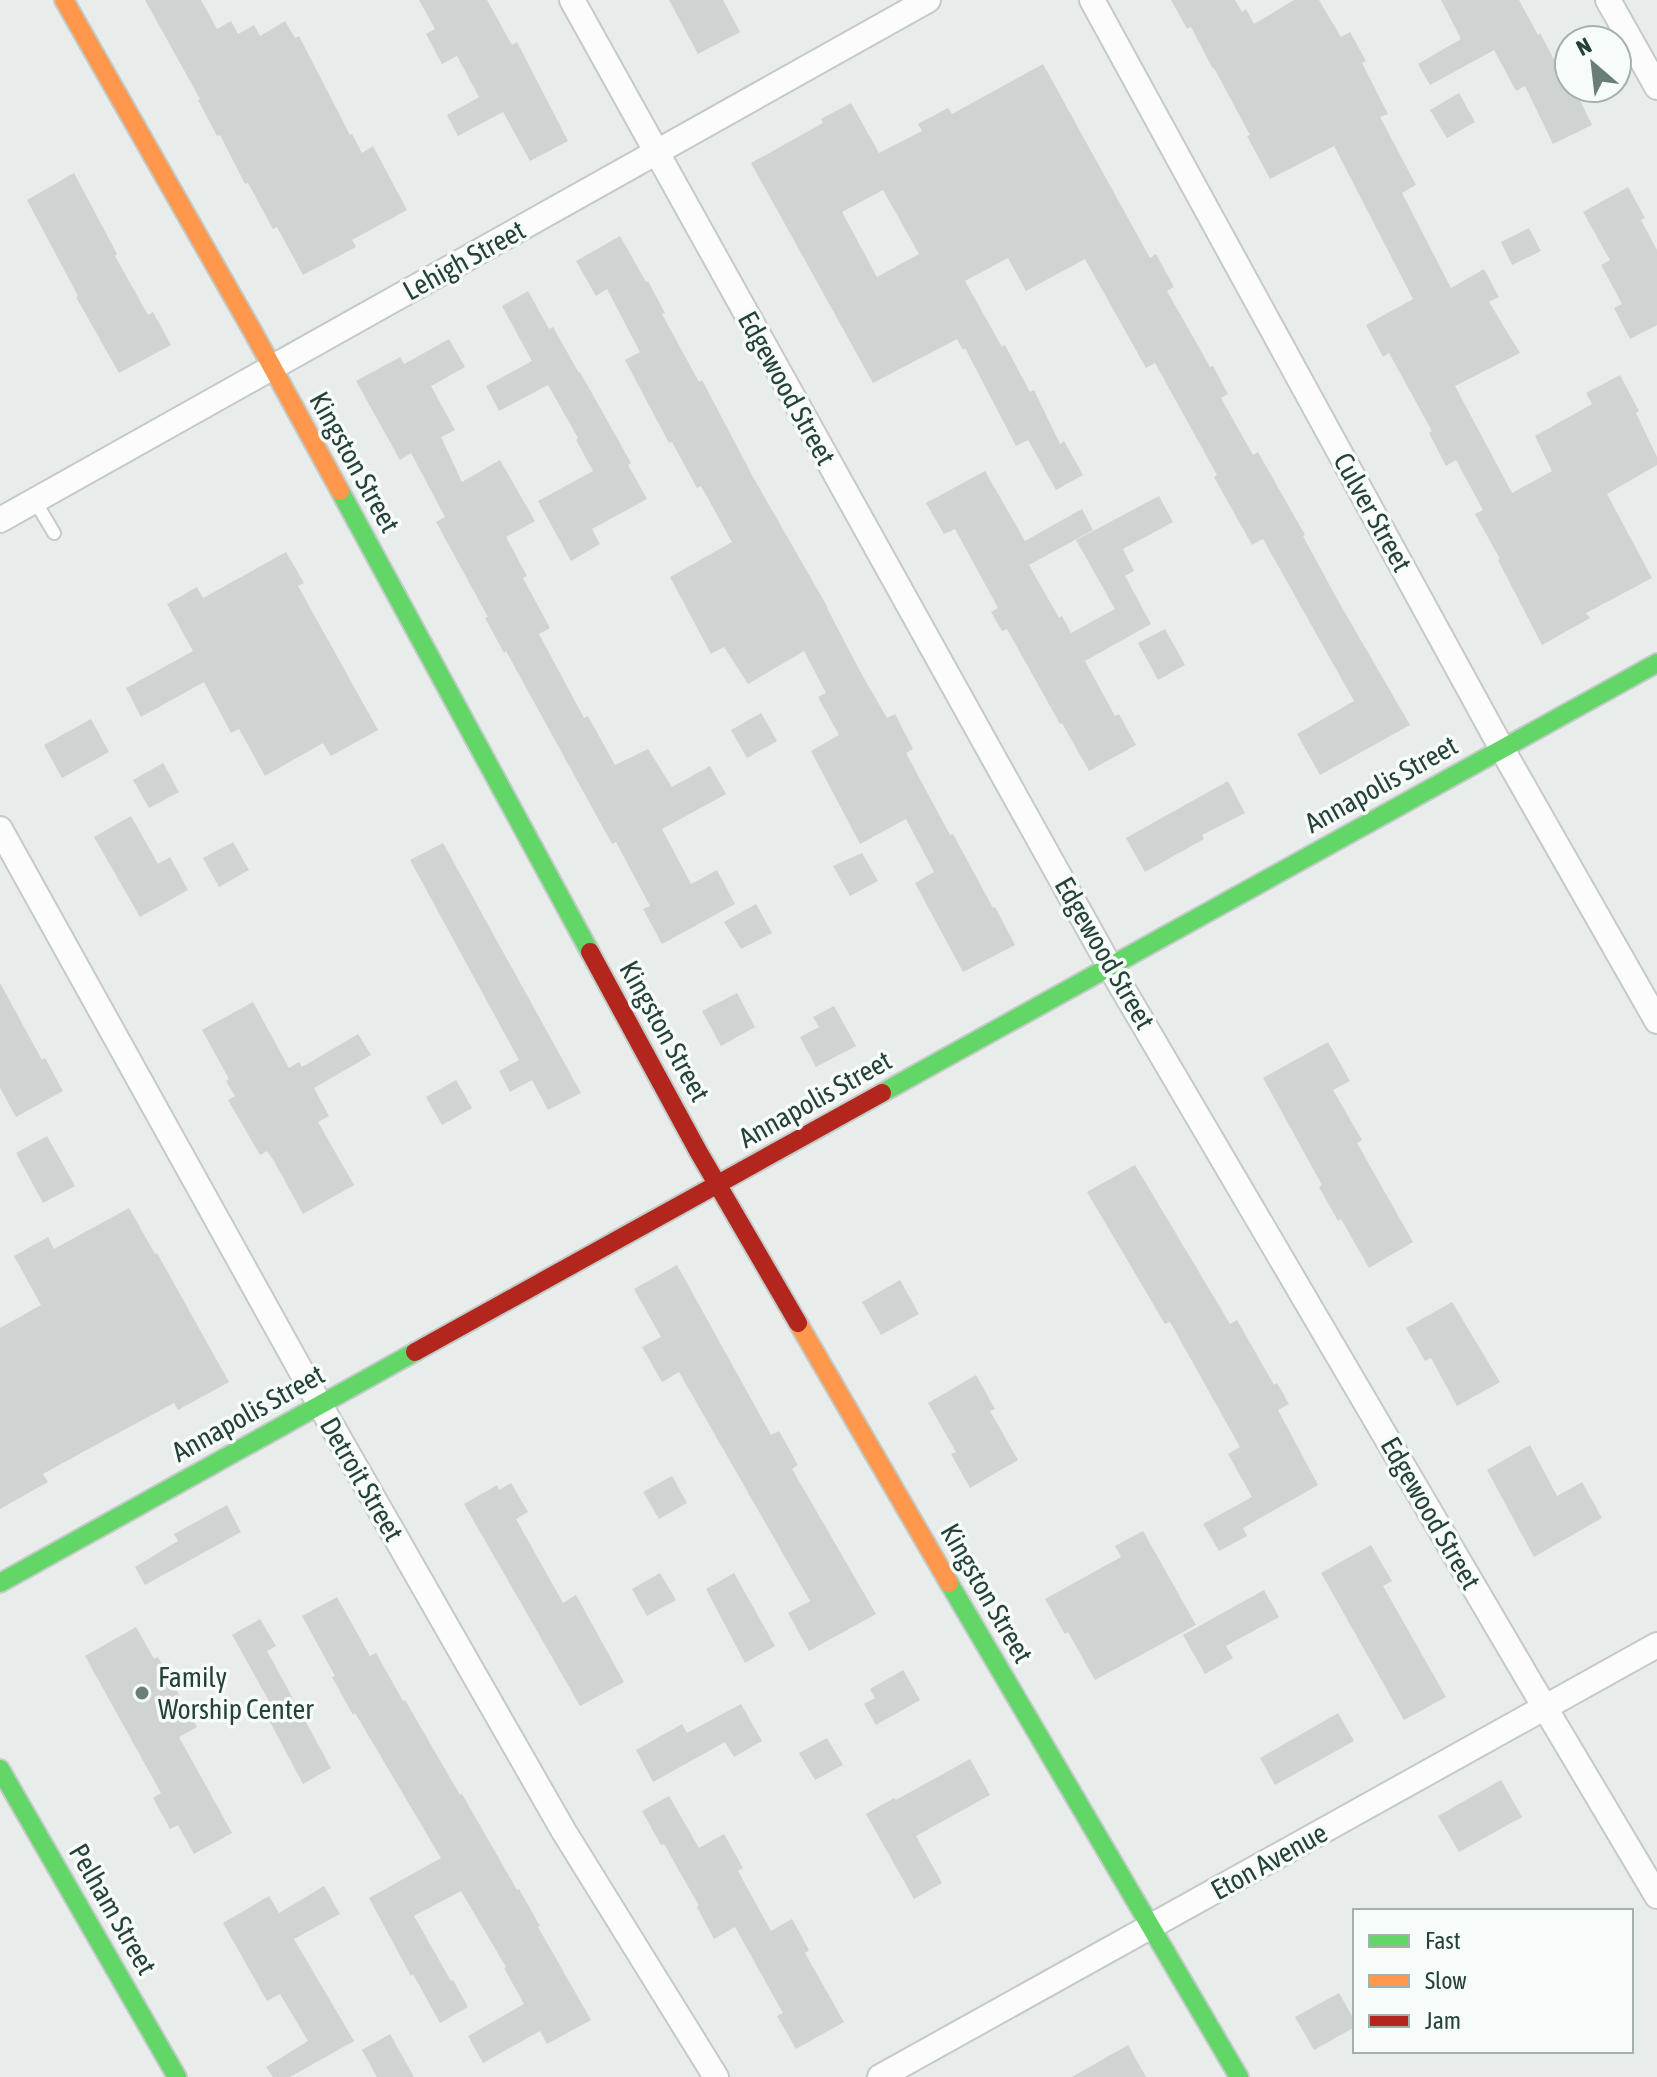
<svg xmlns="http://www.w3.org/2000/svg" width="1657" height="2077" font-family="'Asap Condensed',sans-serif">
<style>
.building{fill:#cfd4d2;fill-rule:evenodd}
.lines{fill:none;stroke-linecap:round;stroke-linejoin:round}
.lane-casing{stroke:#c5cac8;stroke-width:16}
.street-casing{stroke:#c5cac8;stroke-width:28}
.fast-casing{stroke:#c3cbc8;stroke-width:22}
.slow-casing{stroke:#c3cbc8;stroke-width:22}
.jam-casing{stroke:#c3cbc8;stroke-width:22}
.lane{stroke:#fcfcfc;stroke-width:12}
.street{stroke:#fcfcfc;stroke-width:24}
.fast{stroke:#63d668;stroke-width:18}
.slow{stroke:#ff974d;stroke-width:18}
.jam{stroke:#b3261e;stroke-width:18}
.poi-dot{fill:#697e78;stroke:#f7fbf9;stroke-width:3}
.labels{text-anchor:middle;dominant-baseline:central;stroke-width:7;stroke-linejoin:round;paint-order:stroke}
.street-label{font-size:28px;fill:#24423a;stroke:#f7fbf9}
.poi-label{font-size:28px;fill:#24423a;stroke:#f7fbf9;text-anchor:start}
</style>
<rect width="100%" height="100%" fill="#e8edeb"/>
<g class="building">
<polygon points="145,0 201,0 217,29 231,21 238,34 254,25 260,36 285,21 295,38 299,36 350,135 352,134 362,153 373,146 407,210 352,240 356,247 303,275 277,227 273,229 248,183 245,184 220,135 217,136 198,100 200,99"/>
<polygon points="419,0 487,0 512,45 517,42 568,141 530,161 503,112 458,136 447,115 479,97 457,56 442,64 426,34 435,29"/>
<polygon points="669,0 723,0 740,32 698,54"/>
<polygon points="1171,0 1235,0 1242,12 1246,9 1254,24 1294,0 1319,0 1341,37 1350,32 1366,61 1362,63 1388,114 1380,117 1416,185 1402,193 1451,288 1484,269 1499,297 1489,302 1520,353 1455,386 1512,493 1552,471 1535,436 1592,404 1586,393 1620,375 1639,411 1636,413 1657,457 1657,465 1607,494 1652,578 1586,613 1590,618 1542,645 1498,560 1500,559 1475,514 1483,510 1456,460 1446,466 1429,433 1432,431 1389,353 1383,357 1366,325 1413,299 1334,146 1270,179 1247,136 1250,135 1214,68 1213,69 1191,27 1187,29"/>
<polygon points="1441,0 1519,0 1538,35 1540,33 1569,88 1574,88 1592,125 1553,144 1525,86 1516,91 1494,50 1430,85 1418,64 1461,39"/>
<path d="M 1043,64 L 1150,258 L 1156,254 L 1174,287 L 1167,291 L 1210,367 L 1213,366 L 1228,394 L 1221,398 L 1253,455 L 1258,452 L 1305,535 L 1303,536 L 1337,599 L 1410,725 L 1320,775 L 1297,734 L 1354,701 L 1263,539 L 1252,545 L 1214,477 L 1217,475 L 1155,363 L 1146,368 L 1085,259 L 1026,291 L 1008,258 L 965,281 L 1002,347 L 1005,345 L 1030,392 L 1034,390 L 1060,444 L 1064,441 L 1083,475 L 1056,490 L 1028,440 L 1016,446 L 965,348 L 963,350 L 957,339 L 873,383 L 751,163 L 823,123 L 821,119 L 851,103 L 879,153 L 922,131 L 918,124 L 948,108 L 952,114 ZM 883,190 L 919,254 L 877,277 L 842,212 Z"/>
<polygon points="1459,93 1475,122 1447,138 1430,110"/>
<polygon points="74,173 117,254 115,256 148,315 153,312 171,345 119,373 76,297 78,296 27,200"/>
<polygon points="1628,187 1645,218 1641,220 1657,250 1657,325 1630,339 1614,308 1622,304 1601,265 1610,260 1583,212"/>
<polygon points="1529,228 1541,251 1512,265 1501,242"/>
<polygon points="620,236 646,282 648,281 665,313 662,314 699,382 702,380 753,477 828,608 827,608 861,673 887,718 895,714 913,749 906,753 950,835 953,834 993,908 995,907 1015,945 963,972 915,883 934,872 906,819 860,844 811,751 839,735 818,697 826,693 804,651 748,684 724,647 711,654 670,577 732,542 701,486 697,488 672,442 669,443 625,360 640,352 607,289 596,296 576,261"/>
<polygon points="528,291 549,329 553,327 579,373 580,372 631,463 628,465 647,499 592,529 600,544 571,561 538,501 593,471 576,440 578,438 548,385 499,411 486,386 532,361 502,306"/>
<polygon points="449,339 465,367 431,386 455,430 441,437 462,482 500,460 535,521 506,537 527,576 523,578 550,628 539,634 584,718 588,716 615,765 648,749 672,787 710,766 726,794 662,829 691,884 717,870 735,904 662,944 643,909 650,906 616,842 612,844 506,651 504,653 485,618 488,617 436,522 445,517 411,453 400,460 356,381 400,357 404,364"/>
<polygon points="985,471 1025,541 1082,509 1093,530 1029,565 1059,618 1062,616 1071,633 1115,609 1076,540 1159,496 1173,522 1123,549 1134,571 1125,576 1151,624 1085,661 1115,716 1119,714 1136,745 1089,771 1062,723 1060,724 1007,629 1002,631 991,612 998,608 955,529 944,534 926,503"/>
<polygon points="286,552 304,583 298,586 378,730 331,756 323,743 265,776 239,729 231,733 204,682 141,717 126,688 193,651 167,604 197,587 203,598"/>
<polygon points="1165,629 1185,665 1158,680 1138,643"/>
<polygon points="761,713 777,741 747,758 731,730"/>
<polygon points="91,719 109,752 62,778 44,745"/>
<polygon points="163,763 179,792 149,808 133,780"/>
<polygon points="1228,781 1245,813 1202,835 1204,839 1145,872 1126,838"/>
<polygon points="131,816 158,864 170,857 188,890 140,917 94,837"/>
<polygon points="233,842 249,870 219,887 203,858"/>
<polygon points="443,843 581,1093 548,1110 532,1080 510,1092 499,1071 519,1060 410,860"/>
<polygon points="862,853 878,881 850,896 833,866"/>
<polygon points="756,904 772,933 741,949 724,922"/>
<polygon points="0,983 42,1060 45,1058 63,1091 16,1117 0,1088"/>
<polygon points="737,993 755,1027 721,1046 702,1011"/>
<polygon points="253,1002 289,1068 299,1062 302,1067 358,1034 371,1055 314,1088 329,1116 318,1122 354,1185 303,1214 274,1161 267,1151 260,1155 228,1100 235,1096 226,1081 229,1079 202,1030"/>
<polygon points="834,1006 856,1046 816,1067 800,1037 819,1027 813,1017"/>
<polygon points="1328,1042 1350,1081 1333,1090 1362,1140 1357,1143 1413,1242 1369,1268 1341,1219 1338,1221 1319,1187 1322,1185 1263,1078"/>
<polygon points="456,1080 472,1108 442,1125 426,1097"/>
<polygon points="47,1136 75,1186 43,1203 16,1153"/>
<polygon points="1135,1165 1230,1324 1237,1320 1274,1385 1277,1383 1289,1404 1278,1410 1318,1485 1243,1528 1247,1536 1219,1551 1203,1524 1252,1497 1228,1454 1240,1447 1170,1322 1165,1324 1087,1192"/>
<polygon points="129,1208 155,1254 157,1253 229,1382 178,1410 174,1403 81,1453 43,1474 48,1482 0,1509 0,1328 41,1305 14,1256 48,1237 54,1249"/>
<polygon points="677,1265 771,1435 779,1431 798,1465 792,1469 876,1614 809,1651 788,1613 810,1601 679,1372 662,1382 642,1347 661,1337 634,1289"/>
<polygon points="900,1280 919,1314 881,1335 862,1302"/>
<polygon points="1452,1302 1500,1382 1457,1406 1431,1358 1425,1361 1406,1328"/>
<polygon points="976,1375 995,1409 990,1411 1018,1460 970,1488 951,1454 956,1452 928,1403"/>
<polygon points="1530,1445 1557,1496 1582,1482 1602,1518 1534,1557 1487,1470"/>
<polygon points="672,1476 687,1503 659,1519 643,1492"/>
<polygon points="511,1483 528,1512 516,1519 563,1603 576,1595 624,1682 580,1706 464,1504 497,1485 499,1490"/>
<polygon points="227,1505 241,1532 145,1585 135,1567 178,1541 174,1534"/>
<polygon points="1143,1531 1196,1625 1095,1680 1068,1632 1065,1634 1045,1599 1121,1557 1115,1546"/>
<polygon points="1371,1545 1392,1581 1383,1586 1446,1697 1404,1720 1321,1573"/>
<polygon points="660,1573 676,1600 647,1616 632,1589"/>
<polygon points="734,1573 775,1646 745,1663 706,1589"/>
<polygon points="1264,1590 1279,1617 1226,1646 1233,1658 1205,1674 1183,1635"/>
<polygon points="337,1597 370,1656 376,1653 403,1701 405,1700 460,1795 462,1794 517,1890 519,1889 540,1926 538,1927 591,2020 547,2044 540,2031 483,2063 468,2036 524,2004 504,1968 506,1967 461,1891 414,1916 451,1981 453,1980 468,2007 440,2023 413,1974 411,1976 369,1898 441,1858 355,1713 353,1715 332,1677 335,1676 302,1616"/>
<polygon points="260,1619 276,1646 267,1651 331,1768 303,1784 261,1705 269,1701 232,1635"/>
<polygon points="136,1627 154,1659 158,1657 197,1727 179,1737 232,1833 194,1854 178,1825 170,1829 153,1798 161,1793 85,1656"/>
<polygon points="903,1670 920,1700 876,1725 864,1704 875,1698 870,1689"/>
<polygon points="741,1704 762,1741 734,1757 725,1742 653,1782 636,1750 682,1724 687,1733"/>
<polygon points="1338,1713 1354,1741 1275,1785 1260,1758"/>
<polygon points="827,1738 843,1765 815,1780 799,1753"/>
<polygon points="970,1759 990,1795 916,1836 942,1883 914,1899 866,1814 894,1798 896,1800"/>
<polygon points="1501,1780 1522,1817 1459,1852 1438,1816"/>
<polygon points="669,1796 699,1848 724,1834 743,1868 738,1871 771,1931 792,1919 809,1950 805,1953 844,2022 796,2049 777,2016 783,2013 735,1927 714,1939 697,1907 699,1906 664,1844 661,1845 642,1811"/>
<polygon points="324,1886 340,1914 294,1939 354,2041 290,2077 273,2077 266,2067 308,2041 280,1994 267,2001 223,1923 269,1896 279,1913"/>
<polygon points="1339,1993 1355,2021 1355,2027 1314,2050 1295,2017"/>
<polygon points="390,2034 414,2077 377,2077 362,2050"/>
<polygon points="1128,2045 1146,2077 1072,2077"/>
</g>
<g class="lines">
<defs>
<polyline id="lane" points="35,501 54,533"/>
<g id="street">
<polyline points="572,0 1110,967 1528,1679 1657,1896"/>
<polyline points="1092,0 1502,749 1657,1021"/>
<polyline points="1608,0 1657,87"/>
<polyline points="0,520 928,0"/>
<polyline points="0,829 320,1405 563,1830 716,2077"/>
<polyline points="880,2077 1657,1645"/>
</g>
<g id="fast">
<polyline points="340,491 590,952"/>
<polyline points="882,1093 1657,663"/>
<polyline points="0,1583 415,1352"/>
<polyline points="949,1583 1239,2077"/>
<polyline points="0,1769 177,2077"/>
</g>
<g id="slow">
<polyline points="64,0 253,332 340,491"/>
<polyline points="798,1323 949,1583"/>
</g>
<g id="jam">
<polyline points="590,952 698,1151 798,1323"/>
<polyline points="415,1352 882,1093"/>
</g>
</defs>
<use href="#lane" class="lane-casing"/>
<use href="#street" class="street-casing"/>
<use href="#fast" class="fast-casing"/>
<use href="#slow" class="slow-casing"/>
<use href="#jam" class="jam-casing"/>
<use href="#lane" class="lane"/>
<use href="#street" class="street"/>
<use href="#fast" class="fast"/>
<use href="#slow" class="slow"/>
<use href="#jam" class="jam"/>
</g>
<circle class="poi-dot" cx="142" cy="1693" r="8"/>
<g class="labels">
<g class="street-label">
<text transform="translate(464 260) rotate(-29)">Lehigh Street</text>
<text transform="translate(787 388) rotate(61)">Edgewood Street</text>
<text transform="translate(355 462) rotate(61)">Kingston Street</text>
<text transform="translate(1373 512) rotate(61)">Culver Street</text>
<text transform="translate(1381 784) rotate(-29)">Annapolis Street</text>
<text transform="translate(1105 953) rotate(60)">Edgewood Street</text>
<text transform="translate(665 1031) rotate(61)">Kingston Street</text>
<text transform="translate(815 1099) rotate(-29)">Annapolis Street</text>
<text transform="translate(248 1413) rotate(-29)">Annapolis Street</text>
<text transform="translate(362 1479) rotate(60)">Detroit Street</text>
<text transform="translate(1431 1513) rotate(60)">Edgewood Street</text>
<text transform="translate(987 1593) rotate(60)">Kingston Street</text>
<text transform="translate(1269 1861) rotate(-29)">Eton Avenue</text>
<text transform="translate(113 1909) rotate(60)">Pelham Street</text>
</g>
<g class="poi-label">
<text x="158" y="1677">Family<tspan x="158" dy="32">Worship Center</tspan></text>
</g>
</g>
<rect x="1353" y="1909" width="280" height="144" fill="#f7fbf9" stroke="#a3b1ad" stroke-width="2"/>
<rect x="1369" y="1935" width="40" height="12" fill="#63d668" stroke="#a3b1ad" stroke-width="2"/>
<text x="1425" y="1949" font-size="24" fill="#24423a">Fast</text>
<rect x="1369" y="1975" width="40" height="12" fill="#ff974d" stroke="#a3b1ad" stroke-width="2"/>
<text x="1425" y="1989" font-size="24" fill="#24423a">Slow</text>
<rect x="1369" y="2015" width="40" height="12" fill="#b3261e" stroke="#a3b1ad" stroke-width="2"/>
<text x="1425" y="2029" font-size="24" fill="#24423a">Jam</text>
<g transform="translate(1593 64) rotate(332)"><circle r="38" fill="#f7fbf9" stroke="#a3b1ad" stroke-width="2"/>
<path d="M0-6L14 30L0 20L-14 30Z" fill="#697e78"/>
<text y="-12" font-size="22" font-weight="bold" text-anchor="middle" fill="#24423a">N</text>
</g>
</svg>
